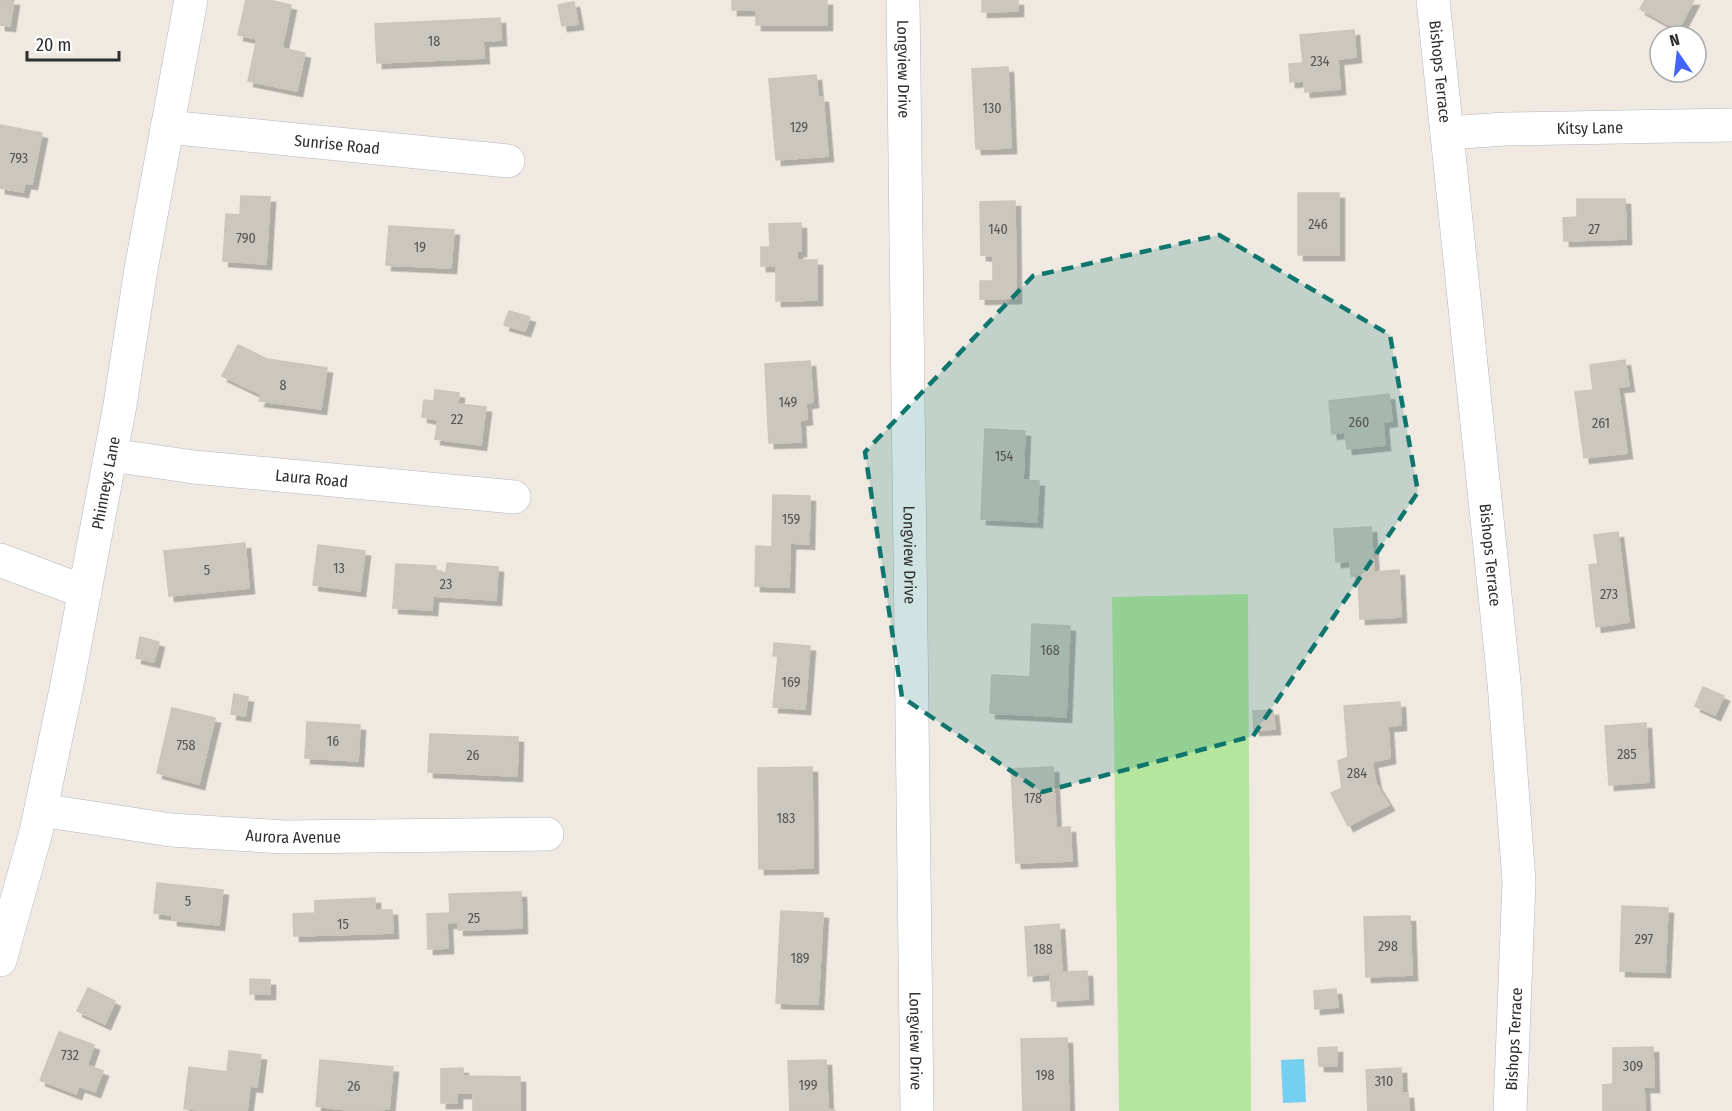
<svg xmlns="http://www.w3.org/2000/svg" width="1732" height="1111" font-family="'Fira Sans Condensed',sans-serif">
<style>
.green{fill:#b6e59e}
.water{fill:#75cff0}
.building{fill:#cbc7bf;stroke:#cbc5ba;stroke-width:1.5;filter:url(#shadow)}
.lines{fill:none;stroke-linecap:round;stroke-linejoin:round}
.minor-casing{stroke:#b4b7c1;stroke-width:34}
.secondary-casing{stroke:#b4b7c1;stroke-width:34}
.minor{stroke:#fff;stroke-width:33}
.secondary{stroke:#fff;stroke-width:33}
.marked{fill:#0f766e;fill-opacity:0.2;stroke:#0f766e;stroke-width:4.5;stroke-dasharray:12 8;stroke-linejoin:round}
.labels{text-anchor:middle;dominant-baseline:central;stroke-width:6;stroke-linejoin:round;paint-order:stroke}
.number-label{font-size:14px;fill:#555452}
.street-label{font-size:16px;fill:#2e2e2e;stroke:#fff}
</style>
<defs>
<filter id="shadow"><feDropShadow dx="5.5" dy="5.5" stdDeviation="0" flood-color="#0004"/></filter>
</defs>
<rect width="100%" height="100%" fill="#efe9e1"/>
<polygon class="green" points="1248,594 1251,1111 1119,1111 1112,597"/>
<polygon class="water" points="1304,1059 1306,1102 1283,1103 1281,1060"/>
<g class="building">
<polygon points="0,0 14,0 10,26 0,25"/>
<polygon points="246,0 268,0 291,5 282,48 305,53 297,91 248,81 257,39 238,35"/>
<polygon points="732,0 827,0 827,25 756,25 756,10 732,10"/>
<polygon points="982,0 1018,0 1018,11 982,12"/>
<polygon points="1645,0 1694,0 1678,30 1640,9"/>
<polygon points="574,2 578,24 562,26 558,5"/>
<polygon points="500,18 501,40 483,41 484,58 377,63 375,24"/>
<polygon points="1354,30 1356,57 1338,59 1340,89 1305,92 1304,81 1290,82 1289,64 1303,63 1300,35"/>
<polygon points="1008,67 1011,148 976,149 972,69"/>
<polygon points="816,75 818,97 823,97 828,156 776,160 769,79"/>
<polygon points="0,125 42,133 32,184 25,183 23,192 0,188"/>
<rect x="1298" y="193" width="41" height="62"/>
<polygon points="241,196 270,197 266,264 223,261 226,214 240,215"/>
<polygon points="1577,199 1625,199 1626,239 1564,241 1563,218 1577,217"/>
<polygon points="1015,201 1016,298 980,299 980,281 993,281 993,256 981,255 980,202"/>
<polygon points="801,223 801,251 797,251 797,260 817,260 817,300 776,301 776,266 761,266 761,247 770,247 769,224"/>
<polygon points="389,226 454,230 451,268 386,265"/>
<polygon points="509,311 530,317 525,331 504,325"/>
<polygon points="238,345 267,359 327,368 321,409 259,401 262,395 222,376"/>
<polygon points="1625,360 1629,386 1618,387 1627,453 1584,458 1575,392 1593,390 1590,365"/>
<polygon points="810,361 813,402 806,403 807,419 800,420 801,442 769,443 765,364"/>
<polygon points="435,390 459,393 458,404 486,407 481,445 435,439 438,420 422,417 424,400 434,401"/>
<polygon points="1389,394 1392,421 1383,422 1385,445 1347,449 1345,432 1332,434 1329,401"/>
<polygon points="985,429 1025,431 1023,480 1039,481 1037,522 981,519"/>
<polygon points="773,495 810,496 809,544 790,543 789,587 755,586 756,546 772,547"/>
<polygon points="1371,527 1374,572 1399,570 1401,617 1360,619 1358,576 1351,576 1350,561 1336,562 1334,529"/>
<polygon points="1618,532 1629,622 1596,627 1589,565 1598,564 1594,535"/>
<polygon points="245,543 249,588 169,596 164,551"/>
<polygon points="318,545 365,551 360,591 313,585"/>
<polygon points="447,563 498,567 496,600 433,596 432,610 393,608 396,564 436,566 436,572 446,573"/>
<polygon points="1032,624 1070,626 1066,717 990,713 992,675 1030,677"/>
<polygon points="140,637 159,642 154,662 136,658"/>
<polygon points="774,643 810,646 805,709 773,707 778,656 773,656"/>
<polygon points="1703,687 1724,696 1715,715 1695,706"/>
<polygon points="234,694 248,697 245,716 231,714"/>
<polygon points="1400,702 1401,725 1388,726 1390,758 1372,762 1376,784 1389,805 1348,826 1331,793 1342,788 1338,761 1348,757 1344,706"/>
<polygon points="172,708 215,718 199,784 157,773"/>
<polygon points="1273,710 1275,729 1254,730 1253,711"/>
<polygon points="307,722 360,725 358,761 305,758"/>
<polygon points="1646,723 1649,782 1609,785 1605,726"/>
<polygon points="430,734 518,737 517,776 428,772"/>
<polygon points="812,767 813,868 759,869 758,768"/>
<polygon points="1053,767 1056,828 1070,827 1072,861 1016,863 1011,769"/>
<polygon points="157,883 223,890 219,925 172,920 172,915 154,913"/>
<polygon points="521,892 522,928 458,930 458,922 447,923 448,948 428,949 427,914 450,913 449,894"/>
<polygon points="375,898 375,910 392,910 393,933 294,936 293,914 315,913 315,901"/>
<polygon points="1622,906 1668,908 1665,972 1620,971"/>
<polygon points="781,911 823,913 818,1004 776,1003"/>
<polygon points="1410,916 1412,975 1366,977 1364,917"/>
<polygon points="1059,924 1062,972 1087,971 1088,999 1052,1001 1050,974 1028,976 1025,927"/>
<polygon points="250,979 270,980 270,994 250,994"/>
<polygon points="88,988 115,1001 105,1024 77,1011"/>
<polygon points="1336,989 1338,1007 1315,1009 1314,991"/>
<polygon points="59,1032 94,1045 87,1065 103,1071 95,1092 79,1086 76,1094 40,1080"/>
<polygon points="1067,1038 1069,1111 1023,1111 1021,1039"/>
<polygon points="1337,1047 1337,1066 1319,1066 1318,1048"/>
<polygon points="1653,1047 1654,1087 1644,1087 1645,1111 1603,1111 1603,1085 1613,1084 1613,1048"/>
<polygon points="229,1051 261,1055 257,1087 250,1086 247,1111 184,1109 189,1067 227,1072"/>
<polygon points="320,1060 393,1067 389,1109 356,1111 316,1106"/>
<polygon points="826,1060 828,1109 836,1111 790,1111 788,1061"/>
<polygon points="463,1068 463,1076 520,1077 520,1111 473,1111 473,1093 457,1093 457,1103 441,1103 441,1069"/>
<polygon points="1401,1068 1402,1093 1408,1093 1409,1111 1368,1111 1366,1070"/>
</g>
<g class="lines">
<defs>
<g id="minor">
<path id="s1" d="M 903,0 L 917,1111"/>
<path id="s2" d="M 1433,0 L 1504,682 L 1519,881 L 1510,1111"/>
<path id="s3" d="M 167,127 L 508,161"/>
<path id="s4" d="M 1448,133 L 1505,129 L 1732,125"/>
<path id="s5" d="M 111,455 L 194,467 L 514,497"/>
<polyline points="0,560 85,592"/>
<path id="s6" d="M 41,810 L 171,830 L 284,837 L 547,834"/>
</g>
<g id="secondary">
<path id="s7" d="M 0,960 L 36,832 L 67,685 L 120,405 L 141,269 L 191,0"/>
</g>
</defs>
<use href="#minor" class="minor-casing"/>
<use href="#secondary" class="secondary-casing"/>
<use href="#minor" class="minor"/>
<use href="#secondary" class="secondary"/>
</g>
<path class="marked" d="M 1219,235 L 1390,335 L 1418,492 L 1253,736 L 1042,792 L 902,697 L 865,452 L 1033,276 Z"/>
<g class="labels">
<g class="number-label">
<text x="434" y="41">18</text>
<text x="1320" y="61">234</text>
<text x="992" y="108">130</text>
<text x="799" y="127">129</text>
<text x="19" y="158">793</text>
<text x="1318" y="224">246</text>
<text x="998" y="229">140</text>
<text x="1594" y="229">27</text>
<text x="246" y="238">790</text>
<text x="420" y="247">19</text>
<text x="283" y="385">8</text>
<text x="788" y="402">149</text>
<text x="457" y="419">22</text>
<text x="1359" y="422">260</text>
<text x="1601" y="423">261</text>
<text x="1004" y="456">154</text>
<text x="791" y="519">159</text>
<text x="339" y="568">13</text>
<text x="207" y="570">5</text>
<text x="446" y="584">23</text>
<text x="1609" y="594">273</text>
<text x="1050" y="650">168</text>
<text x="791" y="682">169</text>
<text x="333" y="741">16</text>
<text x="186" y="745">758</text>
<text x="1627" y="754">285</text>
<text x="473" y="755">26</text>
<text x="1357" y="773">284</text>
<text x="1033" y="798">178</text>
<text x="786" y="818">183</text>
<text x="188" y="901">5</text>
<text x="474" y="918">25</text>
<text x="343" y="924">15</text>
<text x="1644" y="939">297</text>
<text x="1388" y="946">298</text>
<text x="1043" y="949">188</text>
<text x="800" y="958">189</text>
<text x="70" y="1055">732</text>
<text x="1633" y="1066">309</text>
<text x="1045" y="1075">198</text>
<text x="1384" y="1081">310</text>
<text x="808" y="1085">199</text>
<text x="354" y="1086">26</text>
</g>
<g class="street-label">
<text stroke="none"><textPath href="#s1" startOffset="69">Longview Drive</textPath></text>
<text stroke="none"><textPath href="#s2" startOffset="72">Bishops Terrace</textPath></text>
<text stroke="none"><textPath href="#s4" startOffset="142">Kitsy Lane</textPath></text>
<text stroke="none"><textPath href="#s3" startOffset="171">Sunrise Road</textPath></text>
<text stroke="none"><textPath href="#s5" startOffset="202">Laura Road</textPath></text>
<text stroke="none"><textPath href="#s7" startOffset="489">Phinneys Lane</textPath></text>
<text stroke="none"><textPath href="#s1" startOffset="555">Longview Drive</textPath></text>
<text stroke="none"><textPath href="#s2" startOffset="558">Bishops Terrace</textPath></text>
<text stroke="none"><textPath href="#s6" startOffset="254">Aurora Avenue</textPath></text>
<text transform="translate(1514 1039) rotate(-87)">Bishops Terrace</text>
<text stroke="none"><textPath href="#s1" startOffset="1041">Longview Drive</textPath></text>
</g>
</g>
<g transform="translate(1678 54) rotate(346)"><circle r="28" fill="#ffffff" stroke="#ababab" stroke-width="1.5"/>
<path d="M0-4.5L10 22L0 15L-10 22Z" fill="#4264fb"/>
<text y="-9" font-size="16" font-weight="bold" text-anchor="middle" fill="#2e2e2e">N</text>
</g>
<path d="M27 51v9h92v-9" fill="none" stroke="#2e2e2e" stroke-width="3"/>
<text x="36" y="51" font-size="18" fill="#2e2e2e" stroke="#ffffff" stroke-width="4.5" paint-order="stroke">20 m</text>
</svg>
